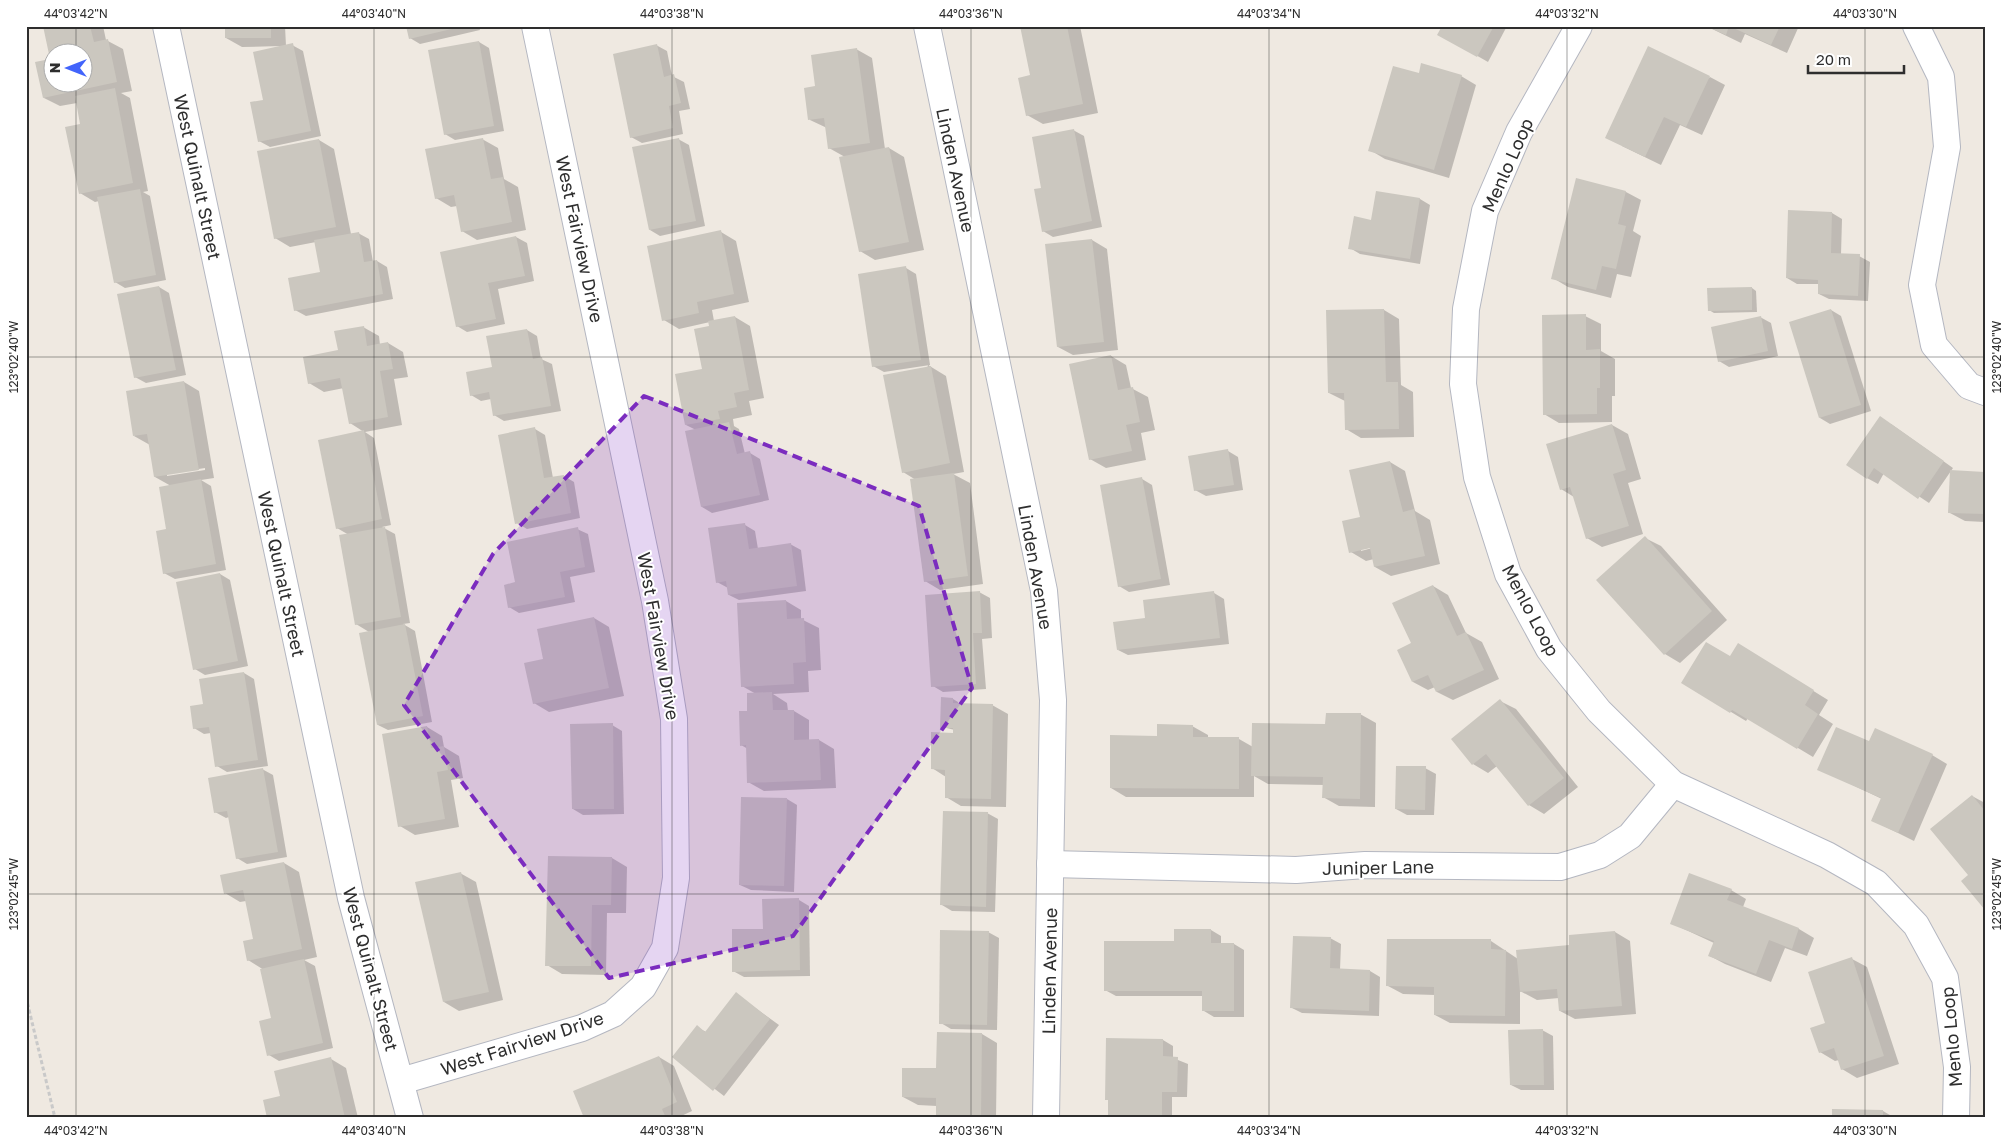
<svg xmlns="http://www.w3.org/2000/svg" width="2011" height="1144" font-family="'Golos Text',sans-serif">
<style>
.shadow{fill:#0003;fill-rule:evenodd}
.building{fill:#cbc7bf;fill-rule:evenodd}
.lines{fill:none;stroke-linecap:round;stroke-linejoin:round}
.minor-casing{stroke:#b4b7c1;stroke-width:28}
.path{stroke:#c9c9c9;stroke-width:3;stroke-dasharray:4 2.5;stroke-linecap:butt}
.minor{stroke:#fff;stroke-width:26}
.marked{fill:#7b2cbf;fill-opacity:0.2;stroke:#7b2cbf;stroke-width:4;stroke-dasharray:10 6;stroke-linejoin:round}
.ticks{fill:none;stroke:#2e2e2e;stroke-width:1;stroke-opacity:0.45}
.labels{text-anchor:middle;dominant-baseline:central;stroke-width:4;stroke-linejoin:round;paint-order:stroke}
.street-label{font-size:18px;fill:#2e2e2e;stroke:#fff}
.neatline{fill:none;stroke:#2e2e2e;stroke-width:2}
.ticks-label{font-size:12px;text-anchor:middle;fill:#2e2e2e}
</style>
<rect width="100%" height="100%" fill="#efe9e1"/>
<g class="shadow">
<path d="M 44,26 L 103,26 L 106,40 L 123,49 L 132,91 L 121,93 L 130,98 L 148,191 L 143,192 L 150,196 L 166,280 L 125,288 L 115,282 L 99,201 L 95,202 L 80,193 L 82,125 L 77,103 L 60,106 L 44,98 L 51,60 ZM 52,52 L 82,52 L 82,82 L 52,82 Z"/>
<polygon points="226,26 285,26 286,46 292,45 303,51 321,136 270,147 259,141 265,101 281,46 242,47 226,38"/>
<polygon points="407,26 479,26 480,30 420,44 410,38"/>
<polygon points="1021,26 1080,26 1098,113 1043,124 1027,115 1031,76"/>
<polygon points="1443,26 1507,26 1488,62 1439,34"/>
<polygon points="1706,26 1799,26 1787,53 1745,34 1741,43"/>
<polygon points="479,42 489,48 504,131 455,140 445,134"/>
<polygon points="656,45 667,51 672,76 684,82 690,109 679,111 683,134 642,143 631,137"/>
<polygon points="856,49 872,58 885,149 889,148 904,157 924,250 875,260 860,251 845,157 829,148 827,128 810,120 817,87"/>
<polygon points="1420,74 1461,76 1476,85 1449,178 1385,159 1370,150"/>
<polygon points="1710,77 1725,85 1702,135 1680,125 1661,165 1622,146"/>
<polygon points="1073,130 1084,136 1102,227 1053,237 1043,231 1043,189"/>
<polygon points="482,139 498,148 504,179 518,187 526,230 477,240 462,231 457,206 451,207 436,198"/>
<polygon points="678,139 689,145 705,226 660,236 650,230"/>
<polygon points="319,140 334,149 351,234 358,233 369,239 373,262 377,261 387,267 393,299 306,316 295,310 322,273 316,242 290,247 275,238"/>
<polygon points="1577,180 1626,192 1641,200 1633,231 1641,236 1631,277 1617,274 1611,298 1568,287 1553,278"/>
<polygon points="1377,192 1420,199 1430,205 1420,264 1360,254 1350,248 1372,221"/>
<polygon points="1790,211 1832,213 1842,219 1841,255 1859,256 1870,262 1868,301 1829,299 1819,294 1820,284 1797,284 1787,278"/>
<polygon points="721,232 736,241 749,302 712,310 714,321 735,317 750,326 764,398 749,401 752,415 733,419 734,426 739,429 745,454 750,453 760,459 769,500 712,513 702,507 696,430 686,425 703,370 710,322 679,329 664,320"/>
<polygon points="516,237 527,243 534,281 498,289 505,324 467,332 457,326 442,253"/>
<polygon points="1092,240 1107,249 1118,350 1073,355 1058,347"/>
<polygon points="906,268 916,274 930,365 884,372 873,366"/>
<polygon points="159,287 169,293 186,375 146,383 135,377"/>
<polygon points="1752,288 1756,291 1757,312 1714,313 1709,310"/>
<polygon points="1384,310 1399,319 1401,385 1413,392 1414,437 1361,438 1346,429 1345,401 1329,393"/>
<polygon points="1831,310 1841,316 1871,411 1830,424 1820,418"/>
<polygon points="1585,316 1601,324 1601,351 1615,359 1615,396 1612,396 1612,422 1559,423 1544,414"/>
<polygon points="1760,317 1771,323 1778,356 1729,367 1719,361"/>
<polygon points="363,327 379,336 380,345 388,343 403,352 408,377 394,379 402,425 365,432 374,438 391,525 382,527 395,534 410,623 403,624 415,631 432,722 388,730 378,725 369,632 356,624 349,535 337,528 319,441 364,432 350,423 344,388 324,392 309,383"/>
<polygon points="527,330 537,336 541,359 552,364 561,411 504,421 494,415 491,399 481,401 471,395"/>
<polygon points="1111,356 1126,365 1131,388 1148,397 1155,430 1141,433 1146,460 1106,468 1090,459"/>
<polygon points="928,365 946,376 964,472 953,474 970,483 983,584 940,590 925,581 916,480 903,472"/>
<path d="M 184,382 L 199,391 L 214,478 L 201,480 L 211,486 L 226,570 L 175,579 L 164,573 L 171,486 L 155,477 L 150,445 L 134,436 ZM 205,468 L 205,470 L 167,476 L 167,474 Z"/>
<polygon points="1891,424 1953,468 1929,503 1884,473 1878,484 1867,478"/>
<polygon points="1612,425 1628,434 1641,479 1628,483 1643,534 1602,547 1587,538 1574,497 1561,489"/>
<polygon points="535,429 545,435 553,478 564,476 574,482 580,518 527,529 517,523"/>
<polygon points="1228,451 1238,457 1243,490 1206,496 1195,490"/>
<path d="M 1390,462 L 1405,471 L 1415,511 L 1430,520 L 1440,564 L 1391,576 L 1375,567 L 1374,559 L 1366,561 L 1351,552 L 1362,518 ZM 1376,547 L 1361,551 L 1361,549 Z"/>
<polygon points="1985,473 1985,522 1965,521 1950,513"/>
<polygon points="1142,479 1152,485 1170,585 1129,592 1119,586"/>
<polygon points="745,525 755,531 758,549 790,544 801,550 806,591 739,600 729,595 728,588 717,582"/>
<polygon points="577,529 588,534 595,572 570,577 575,602 519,613 509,607 517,583"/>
<polygon points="1645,538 1661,546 1727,620 1680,663 1665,654 1598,580"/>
<polygon points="220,574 230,580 248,666 205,675 195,669"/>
<polygon points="1433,586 1448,595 1466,633 1482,642 1499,679 1453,700 1437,692 1435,687 1428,690 1413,682 1412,644"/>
<polygon points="979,592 990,598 992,638 982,639 986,689 943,692 933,686"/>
<polygon points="1214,593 1224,599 1229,644 1128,655 1118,650 1147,619"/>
<polygon points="786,601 801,610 801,619 819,628 821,670 808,671 809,692 773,694 787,703 788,711 794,711 809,720 809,740 819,740 834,749 836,788 764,791 748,782 748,749 741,745 749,712 756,694 742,686"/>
<polygon points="594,618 609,627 624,696 549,712 534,703 544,660"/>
<polygon points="1754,654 1828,700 1819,715 1833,724 1813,757 1748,718 1746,721 1683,683 1731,658"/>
<polygon points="244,673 254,679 268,766 227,772 217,766 211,733 204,734 194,728 204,706"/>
<polygon points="942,698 953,699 958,702 958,704 992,705 1008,714 1006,807 961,806 946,797 946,777 932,768 955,734 955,730 942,727"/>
<polygon points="1500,701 1516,709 1578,787 1544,814 1529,805 1497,766 1488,773 1473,764"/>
<polygon points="1360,714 1376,723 1375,807 1339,806 1323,797 1324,785 1268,784 1254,776 1254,797 1126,797 1111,788 1158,737 1192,726 1208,735 1208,738 1239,739 1253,747"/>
<polygon points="612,725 622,731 624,814 583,815 573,809"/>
<polygon points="427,727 442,736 444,747 459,756 463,778 451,780 459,827 415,835 400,826"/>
<polygon points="1932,755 1947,764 1914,841 1872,820 1882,799 1819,769"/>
<polygon points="1425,768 1436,774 1434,815 1407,815 1396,809"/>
<polygon points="262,769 273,775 287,857 247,864 237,858 229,817 226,818 215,812"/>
<polygon points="1972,796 1985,803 1985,908 1969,875"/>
<polygon points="787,799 797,805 794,892 751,890 740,885"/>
<polygon points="987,813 998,819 995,912 952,911 942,905"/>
<polygon points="612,858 627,867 626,913 607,913 606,975 562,974 547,965"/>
<polygon points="284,863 299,872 317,957 304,960 315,966 333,1048 279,1061 269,1055 273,1019 264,970 248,960 254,940 246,901 240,902 225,893"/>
<polygon points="460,873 476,882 503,1000 459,1011 444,1002"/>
<polygon points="1731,890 1746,899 1743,907 1799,929 1814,938 1807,956 1785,948 1771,982 1725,964 1710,956 1714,943 1671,923"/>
<polygon points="799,900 809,906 810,976 744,977 733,971 764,930"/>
<polygon points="1211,930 1221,936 1221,944 1234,944 1244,950 1244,1017 1214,1017 1204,1011 1204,996 1116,996 1105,990 1176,942"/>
<polygon points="988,932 999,938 997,1030 951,1029 941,1023"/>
<polygon points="1615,932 1630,941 1636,1014 1575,1019 1560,1011 1559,998 1537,1000 1520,991 1520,1024 1450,1023 1435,1015 1435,995 1403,994 1388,986 1491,941 1518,959 1571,946"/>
<polygon points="1330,938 1341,944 1340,970 1370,971 1380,977 1379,1016 1302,1013 1292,1008"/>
<polygon points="1852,959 1867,967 1899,1064 1857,1078 1842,1069 1839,1060 1835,1061 1820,1052 1827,1024"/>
<polygon points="736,994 779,1025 724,1096 673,1057 697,1027 706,1032"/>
<polygon points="1542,1030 1553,1036 1554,1090 1521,1090 1511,1085"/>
<polygon points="982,1034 997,1043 996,1118 937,1118 937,1106 918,1105 903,1097"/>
<polygon points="1163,1040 1173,1046 1173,1058 1188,1064 1187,1097 1172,1097 1172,1118 1108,1118"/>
<polygon points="659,1057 674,1066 692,1111 677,1118 585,1118"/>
<polygon points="331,1059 346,1068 358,1118 269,1118 281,1097"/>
<polygon points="1834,1110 1883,1111 1895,1118 1834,1118"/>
<polygon points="524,1115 529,1118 512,1118"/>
</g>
<g class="building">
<path d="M 43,26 L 90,26 L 94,42 L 108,39 L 117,82 L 43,98 L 35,62 L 50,59 ZM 52,52 L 82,52 L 82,82 L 52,82 Z"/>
<rect x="225" y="26" width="46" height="12"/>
<polygon points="406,26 460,26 460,27 409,39"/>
<polygon points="1020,26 1067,26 1083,104 1026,116 1018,78 1030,75"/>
<polygon points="1442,26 1494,26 1477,57 1437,35"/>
<polygon points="1706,26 1780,26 1771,45 1729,26 1726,35"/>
<polygon points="479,41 494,126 444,135 428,50"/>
<polygon points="293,43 311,131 258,142 250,102 263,100 253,52"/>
<polygon points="657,44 664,77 674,74 681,103 669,106 673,128 630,138 613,54"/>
<polygon points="1648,46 1710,76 1686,127 1664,117 1645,157 1605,138"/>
<polygon points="857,48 870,143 828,149 824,118 808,120 804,88 815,86 811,55"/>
<polygon points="1421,63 1462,75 1434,170 1368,151 1393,66 1419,73"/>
<polygon points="115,88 133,183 79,194 65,127 80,124 75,96"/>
<polygon points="1074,129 1092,221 1042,232 1034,189 1041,188 1032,137"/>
<polygon points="483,138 491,179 503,177 512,222 461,232 454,195 435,199 425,149"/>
<polygon points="679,138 696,221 649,230 632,147"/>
<polygon points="319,139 336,227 274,239 257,151"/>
<polygon points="889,147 909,242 859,252 839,157"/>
<polygon points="1576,178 1626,191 1618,224 1626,226 1616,269 1602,266 1596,290 1551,279"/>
<polygon points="140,189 156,275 114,283 97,197"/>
<polygon points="1376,191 1420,198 1410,259 1348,249 1354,216 1371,220"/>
<polygon points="1788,210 1832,212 1831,253 1860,254 1858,296 1818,294 1818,280 1786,278"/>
<polygon points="721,230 734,294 697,302 699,313 662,321 647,246"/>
<polygon points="359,232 364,262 377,260 383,294 294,311 288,278 320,272 314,240"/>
<polygon points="516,236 525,276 488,283 496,319 456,327 440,252"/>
<polygon points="1092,239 1104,342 1057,347 1045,244"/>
<polygon points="906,266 921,360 872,367 858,274"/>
<polygon points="159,286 176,370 134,378 117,294"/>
<polygon points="1752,287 1752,310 1708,311 1707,288"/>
<polygon points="1384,309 1386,382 1398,382 1399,429 1345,430 1344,393 1328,393 1326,310"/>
<polygon points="1831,309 1861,405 1819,418 1789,322"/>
<polygon points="1586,314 1586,350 1600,349 1600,388 1597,388 1597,414 1543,415 1542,315"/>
<polygon points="735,316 749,390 734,393 737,407 718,411 720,419 685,425 675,374 702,369 694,329 709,326 708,321"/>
<polygon points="1761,316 1768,351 1718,362 1711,327"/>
<polygon points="364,326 367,346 388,342 393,369 380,371 388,417 349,424 340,378 308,384 303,357 338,350 334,331"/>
<polygon points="527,329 533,359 542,357 551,406 493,416 489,392 470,396 466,372 492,367 486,336"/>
<polygon points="1111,355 1118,390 1133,387 1140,422 1126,425 1132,451 1089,460 1069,364"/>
<polygon points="931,366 950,463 902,473 883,375"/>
<polygon points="184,381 199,470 154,477 147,434 133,436 126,391"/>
<polygon points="1880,416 1944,461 1918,499 1874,468 1867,479 1846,465"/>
<polygon points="729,422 737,454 750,451 760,495 701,507 685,431"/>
<polygon points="1612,424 1626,470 1613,474 1629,526 1586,539 1570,487 1560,490 1546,444"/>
<polygon points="535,427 544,478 564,475 571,513 515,524 498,435"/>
<polygon points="364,430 382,519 336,529 318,440"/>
<polygon points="1228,449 1234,485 1194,491 1188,456"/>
<polygon points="1390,461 1403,512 1414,509 1425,556 1374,567 1370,548 1349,553 1342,521 1360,517 1349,470"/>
<polygon points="1950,470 1985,472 1985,514 1948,513"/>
<polygon points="954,473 968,576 924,582 910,479"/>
<polygon points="1142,477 1161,579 1118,587 1100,485"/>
<polygon points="201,479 216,564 163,574 156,531 166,529 159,487"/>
<polygon points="745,523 749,549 791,543 797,586 728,595 726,581 716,583 708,528"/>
<polygon points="385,527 401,617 355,625 339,535"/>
<polygon points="578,527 585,567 560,572 565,597 508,608 504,585 515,582 507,542"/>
<polygon points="1645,536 1712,611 1664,655 1596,580"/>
<polygon points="220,573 238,661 193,670 176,582"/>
<polygon points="1433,585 1457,636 1466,632 1484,670 1436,692 1428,675 1412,682 1397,650 1411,643 1392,603"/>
<polygon points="980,591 982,633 973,633 976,684 931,687 925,595"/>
<polygon points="1214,591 1220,638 1117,650 1113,622 1145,618 1143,600"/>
<polygon points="786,600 787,619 804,618 806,662 793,663 794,684 741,687 737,603"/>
<polygon points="594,617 609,688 533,704 524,663 543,659 537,629"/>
<polygon points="405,624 423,716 377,725 359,633"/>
<polygon points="1706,642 1730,656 1738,643 1814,690 1805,705 1818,714 1797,749 1732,710 1730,713 1681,683"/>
<polygon points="244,672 258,760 215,767 209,727 193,729 190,706 203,704 199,679"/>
<polygon points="772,692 773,710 794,710 794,740 819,739 821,780 747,783 746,745 740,746 739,711 747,711 747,693"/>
<polygon points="941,697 953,698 953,703 993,704 991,799 945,798 945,770 931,769 931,732 953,733 953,728 940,728"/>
<polygon points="1500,699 1564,778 1528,806 1486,754 1472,765 1451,739"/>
<polygon points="1326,713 1361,713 1360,799 1322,798 1323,777 1251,776 1252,723 1325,724"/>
<polygon points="613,723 614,809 572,809 570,724"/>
<polygon points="1157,724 1193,725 1193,737 1239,737 1239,789 1110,788 1110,735 1157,736"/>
<polygon points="427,726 431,748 444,746 448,770 437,772 445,819 398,827 382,734"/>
<polygon points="1836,727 1869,741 1875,728 1933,754 1898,833 1871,821 1881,798 1817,770"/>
<polygon points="1396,766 1426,766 1425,810 1395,809"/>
<polygon points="263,768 278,852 236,859 227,811 214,813 208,778"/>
<polygon points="1972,795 1985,811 1985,910 1961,881 1968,875 1930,829"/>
<polygon points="741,797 787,798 784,886 739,885"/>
<polygon points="943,811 988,812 986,907 940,905"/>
<polygon points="548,856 612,857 611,905 592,905 591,966 545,966"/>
<polygon points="284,862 302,949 247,961 243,941 253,939 243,890 224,894 220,875"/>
<polygon points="461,872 489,992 443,1002 415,882"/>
<polygon points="1689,873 1732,889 1727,900 1799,928 1792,949 1769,940 1756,974 1708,956 1714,941 1670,924"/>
<polygon points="799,898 800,970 732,972 732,929 763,929 762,899"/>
<polygon points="1174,929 1211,929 1211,943 1234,943 1234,1011 1202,1011 1202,991 1104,991 1104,941 1174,941"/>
<polygon points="940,930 989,931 987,1025 939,1024"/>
<polygon points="1615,931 1622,1006 1559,1011 1557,989 1520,992 1516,950 1569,945 1569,935"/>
<polygon points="1293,936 1331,937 1330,968 1370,970 1369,1011 1290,1008"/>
<polygon points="1387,939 1491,939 1491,949 1506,950 1505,1016 1434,1015 1434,987 1386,986"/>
<polygon points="1852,957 1884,1056 1841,1070 1834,1048 1819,1053 1810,1028 1825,1023 1808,972"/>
<polygon points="304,959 323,1043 267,1056 259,1021 271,1018 260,969"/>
<polygon points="736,992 770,1019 713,1091 672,1057 697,1025 705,1032"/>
<polygon points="1543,1029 1544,1085 1510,1085 1508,1030"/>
<polygon points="937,1032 982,1033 981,1118 936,1118 936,1098 902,1097 902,1068 936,1068"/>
<polygon points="1106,1038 1163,1039 1163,1056 1178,1057 1177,1092 1162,1092 1162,1118 1108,1118 1108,1100 1105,1100"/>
<polygon points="659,1056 677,1102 662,1109 666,1118 584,1118 573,1091"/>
<polygon points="331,1057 345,1118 267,1118 263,1100 280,1096 274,1071"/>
<polygon points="1832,1109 1883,1110 1883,1118 1832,1118"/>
</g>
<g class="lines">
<defs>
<g id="minor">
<polyline points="166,26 351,898 410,1118"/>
<polyline points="927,26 1044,591 1053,700 1046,1118"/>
<polyline points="1579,26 1519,132 1485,211 1466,309 1463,384 1477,477 1508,574 1549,649 1599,711 1673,784 1827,855 1876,883 1916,925 1945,978 1957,1067 1956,1118"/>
<polyline points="1916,26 1941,77 1947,147 1922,285 1934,345 1969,386 1985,392"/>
<polyline points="1050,864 1296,870 1365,865 1560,867 1600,855 1630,836 1673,784"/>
<polyline points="401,1081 582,1028 613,1014 643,987 665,948 676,878 674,719 655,601 535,26"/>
</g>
</defs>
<use href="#minor" class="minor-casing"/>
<polyline class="path" points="26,997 55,1118"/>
<use href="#minor" class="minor"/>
</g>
<path class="marked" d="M 644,396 L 919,506 L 972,688 L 793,936 L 609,978 L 404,705 L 493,554 Z"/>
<path class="ticks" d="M 76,26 L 76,52M 374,26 L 374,1118M 672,26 L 672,1118M 971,26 L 971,1118M 1269,26 L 1269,1118M 1567,26 L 1567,1118M 1865,26 L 1865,1118M 76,82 L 76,1118M 26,357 L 1985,357M 26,894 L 1985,894"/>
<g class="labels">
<g class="street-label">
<text transform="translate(1507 165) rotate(-66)">Menlo Loop</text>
<text transform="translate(956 170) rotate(78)">Linden Avenue</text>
<text transform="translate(198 177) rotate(78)">West Quinalt Street</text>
<text transform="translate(580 239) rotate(78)">West Fairview Drive</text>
<text transform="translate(1036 567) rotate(80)">Linden Avenue</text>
<text transform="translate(282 574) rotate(78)">West Quinalt Street</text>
<text transform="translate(1531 610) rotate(62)">Menlo Loop</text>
<text transform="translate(659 636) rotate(80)">West Fairview Drive</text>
<text transform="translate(1378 867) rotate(-1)">Juniper Lane</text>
<text transform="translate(371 969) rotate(75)">West Quinalt Street</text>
<text transform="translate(1049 971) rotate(-89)">Linden Avenue</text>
<text transform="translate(1951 1037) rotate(-95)">Menlo Loop</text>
<text transform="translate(522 1043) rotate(-18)">West Fairview Drive</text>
</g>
</g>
<rect width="2011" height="1144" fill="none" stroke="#ffffff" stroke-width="55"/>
<g transform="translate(68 68) rotate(270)"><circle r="24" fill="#ffffff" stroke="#ababab"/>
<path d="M0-4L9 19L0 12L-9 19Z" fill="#4264fb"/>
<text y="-8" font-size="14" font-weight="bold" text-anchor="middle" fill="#2e2e2e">N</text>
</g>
<path d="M1808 65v8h96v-8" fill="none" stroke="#2e2e2e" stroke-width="2.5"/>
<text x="1816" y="65" font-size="15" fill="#2e2e2e" stroke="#ffffff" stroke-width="4" paint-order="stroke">20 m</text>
<rect x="28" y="28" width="1956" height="1088" class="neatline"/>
<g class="ticks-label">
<text x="76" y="18">44°03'42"N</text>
<text x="374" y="18">44°03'40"N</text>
<text x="672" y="18">44°03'38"N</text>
<text x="971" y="18">44°03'36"N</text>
<text x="1269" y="18">44°03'34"N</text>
<text x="1567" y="18">44°03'32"N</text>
<text x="1865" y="18">44°03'30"N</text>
<text transform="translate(1997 357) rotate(-90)" y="4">123°02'40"W</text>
<text transform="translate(14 357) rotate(-90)" y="4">123°02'40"W</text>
<text transform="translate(1997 894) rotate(-90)" y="4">123°02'45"W</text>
<text transform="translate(14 894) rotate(-90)" y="4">123°02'45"W</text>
<text x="76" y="1135">44°03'42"N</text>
<text x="374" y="1135">44°03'40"N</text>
<text x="672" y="1135">44°03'38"N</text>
<text x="971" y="1135">44°03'36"N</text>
<text x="1269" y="1135">44°03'34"N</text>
<text x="1567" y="1135">44°03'32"N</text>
<text x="1865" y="1135">44°03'30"N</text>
</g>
</svg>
